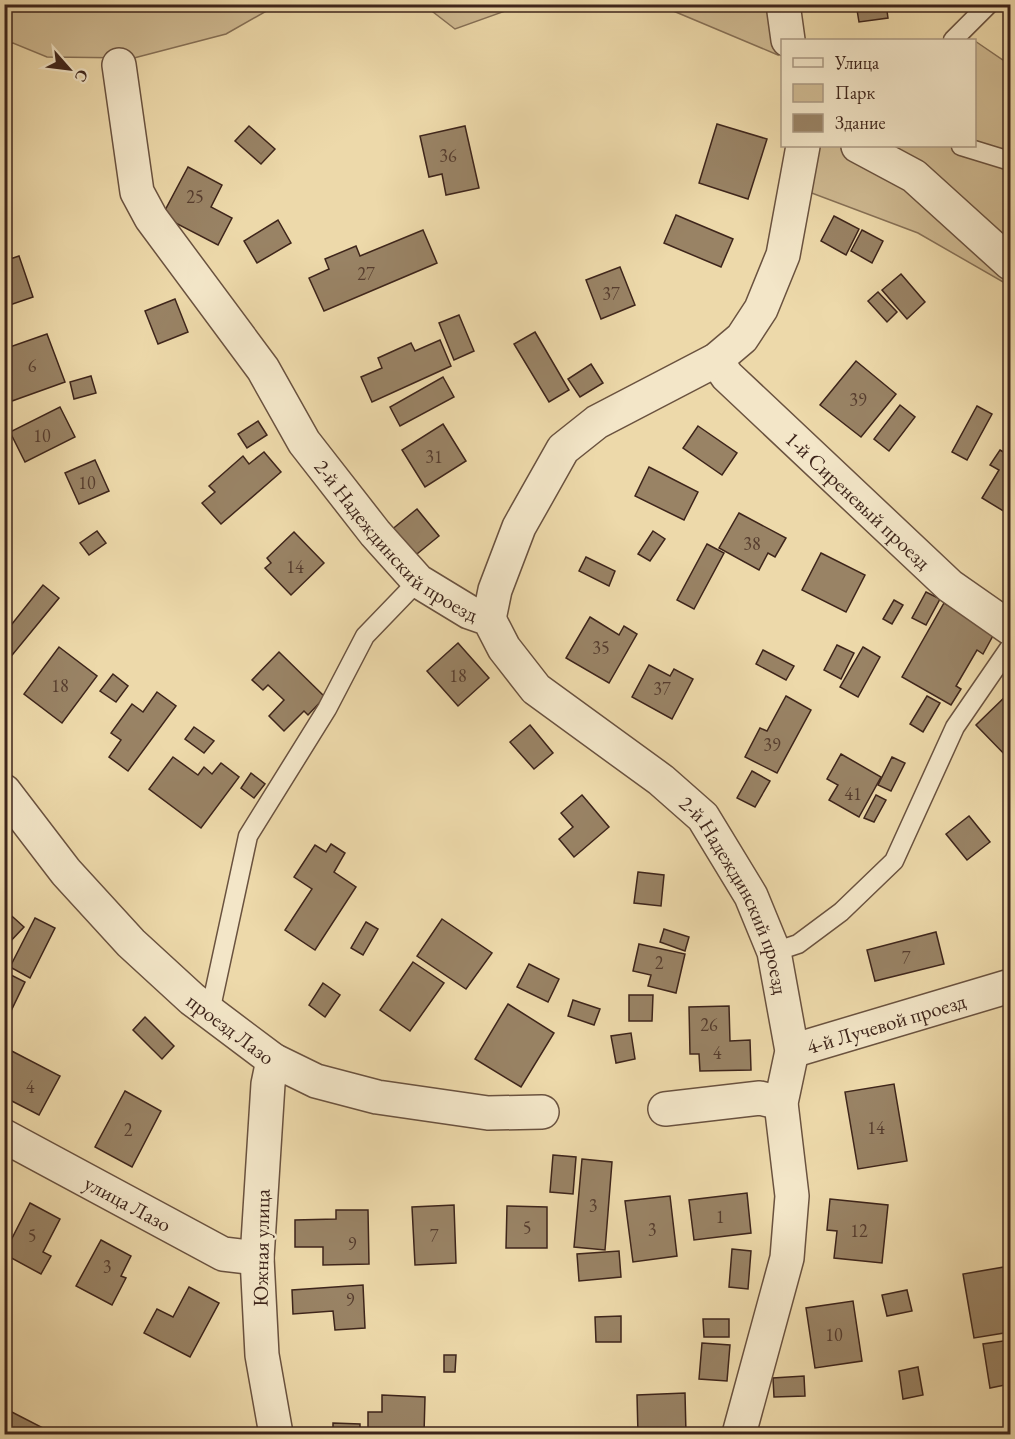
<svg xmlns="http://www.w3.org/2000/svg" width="1015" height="1439" font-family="'EB Garamond',serif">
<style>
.green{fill:#cfba92;stroke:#867056;stroke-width:1.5}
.building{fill:#998365;stroke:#3e251b;stroke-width:1.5}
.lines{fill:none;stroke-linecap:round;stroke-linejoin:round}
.lane-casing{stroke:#6a523f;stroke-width:21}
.street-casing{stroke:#6a523f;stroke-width:36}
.lane{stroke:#f3e6c8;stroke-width:18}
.street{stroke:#f3e6c8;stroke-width:33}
.labels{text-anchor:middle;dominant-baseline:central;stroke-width:4.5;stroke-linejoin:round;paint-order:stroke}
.number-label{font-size:18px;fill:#553c2e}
.street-label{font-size:21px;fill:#3e251b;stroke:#f3e6c8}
</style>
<rect width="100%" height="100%" fill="#edd9aa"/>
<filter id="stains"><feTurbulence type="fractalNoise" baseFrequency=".00333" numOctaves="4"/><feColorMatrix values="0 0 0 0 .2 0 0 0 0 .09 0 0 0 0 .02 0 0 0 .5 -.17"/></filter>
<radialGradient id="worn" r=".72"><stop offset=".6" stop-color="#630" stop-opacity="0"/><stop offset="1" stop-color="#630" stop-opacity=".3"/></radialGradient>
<g class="green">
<polygon points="5,5 277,5 226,34 134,58 47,57 13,43 5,45"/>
<polygon points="424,5 522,5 455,29"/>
<polygon points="659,5 772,5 778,55"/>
<polygon points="975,41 1010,65 1010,286 918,233 809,192 812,146 974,146"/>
</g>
<g class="building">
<polygon points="850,4 886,4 888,18 859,22 857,10 851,10"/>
<polygon points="717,124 767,139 748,199 699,183"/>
<polygon points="249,126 275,149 261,164 235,141"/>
<polygon points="465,126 479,188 446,195 442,174 429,177 420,136"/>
<polygon points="188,167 222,185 211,207 232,218 218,245 162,216"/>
<polygon points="676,215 733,239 721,267 664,243"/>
<polygon points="834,216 859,229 846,255 821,241"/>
<polygon points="278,220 291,243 257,263 244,241"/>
<polygon points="423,230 437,263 324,311 309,278 329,269 325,259 356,246 360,256"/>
<polygon points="862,230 883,241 872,263 851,251"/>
<polygon points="19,256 33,297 4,307 4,261"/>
<polygon points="620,267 635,305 601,319 586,280"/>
<polygon points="901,274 925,302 907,319 882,290"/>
<polygon points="878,292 897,312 887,322 868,301"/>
<polygon points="175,299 188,332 158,344 145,311"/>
<polygon points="459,315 474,351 454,360 439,323"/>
<polygon points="535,332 569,390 549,402 514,344"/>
<polygon points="47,334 65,382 12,401 4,382 4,349"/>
<polygon points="440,340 451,366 372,402 361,377 382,368 378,358 411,343 415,351"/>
<polygon points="856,361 896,394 861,437 820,405"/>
<polygon points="591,364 603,383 580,397 568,379"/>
<polygon points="91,376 96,393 74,399 70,382"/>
<polygon points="443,377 454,397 400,426 390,407"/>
<polygon points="900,405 915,417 889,451 874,439"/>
<polygon points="977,406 992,414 967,460 952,452"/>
<polygon points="60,407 75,437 25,462 10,432"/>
<polygon points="258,421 267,435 247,448 238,434"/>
<polygon points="443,424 466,461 425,487 402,450"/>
<polygon points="698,426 737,453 722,475 683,448"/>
<polygon points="1000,450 1010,456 1010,515 982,498 999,470 990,465"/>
<polygon points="264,452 281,472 221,524 202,503 215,492 209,486 243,456 249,464"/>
<polygon points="95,460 109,491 79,504 65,473"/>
<polygon points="649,467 698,492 684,520 635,496"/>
<polygon points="417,509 439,536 412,558 390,531"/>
<polygon points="739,513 786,538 775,557 768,553 759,570 719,548"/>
<polygon points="97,531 106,543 89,555 80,543"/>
<polygon points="653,531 665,539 650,561 638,554"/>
<polygon points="294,532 324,563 291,595 265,568 271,563 267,558"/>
<polygon points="707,544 724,553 694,609 677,600"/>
<polygon points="821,553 865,575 846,612 802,590"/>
<polygon points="586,557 615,571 609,586 579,571"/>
<polygon points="43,585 59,598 4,665 4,618 12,624"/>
<polygon points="926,592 940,599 926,625 912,618"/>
<polygon points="894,600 903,605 892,624 883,619"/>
<polygon points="944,603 995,632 983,654 977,650 956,686 961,689 951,705 902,677"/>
<polygon points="590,617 619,635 624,626 637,634 609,683 566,658"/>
<polygon points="458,643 489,678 458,706 427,671"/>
<polygon points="837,645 854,653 841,679 824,670"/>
<polygon points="59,647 97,676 62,723 24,694"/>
<polygon points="863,647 880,657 858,697 840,687"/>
<polygon points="763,650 794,666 786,680 756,664"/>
<polygon points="279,652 325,697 308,715 304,711 284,731 269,716 284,700 268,685 263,690 252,680"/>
<polygon points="649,665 670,676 674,669 693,679 672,719 632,697"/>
<polygon points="113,674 128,686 116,702 100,691"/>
<polygon points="157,692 176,706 128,771 109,757 121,740 111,733 132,704 143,712"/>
<polygon points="1008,694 1010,697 1009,759 976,725"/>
<polygon points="786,696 811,710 777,773 745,757 760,728 767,731"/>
<polygon points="927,696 940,703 923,732 910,724"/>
<polygon points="530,725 553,753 534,769 510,742"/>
<polygon points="194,727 214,741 204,753 185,739"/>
<polygon points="841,754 881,777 859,817 829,800 838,785 827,779"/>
<polygon points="173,757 198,775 204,767 212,774 221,763 239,777 201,828 149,789"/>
<polygon points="892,757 905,763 891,791 878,785"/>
<polygon points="752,771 770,781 755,807 737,798"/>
<polygon points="251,773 265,784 254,798 241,788"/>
<polygon points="582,795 609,827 574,857 559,839 573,827 561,813"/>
<polygon points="876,795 886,800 874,822 864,818"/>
<polygon points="969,816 990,842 967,860 946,834"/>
<polygon points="331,844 345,853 334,872 356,887 315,950 285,930 312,889 294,877 315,845 326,852"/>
<polygon points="638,872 664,875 661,906 634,903"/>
<polygon points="4,909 24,927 4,948"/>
<polygon points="35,918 55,928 30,978 10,967"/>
<polygon points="442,919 492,953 466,989 417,956"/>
<polygon points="366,922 378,929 363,955 351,948"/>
<polygon points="664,929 689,937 685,951 660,942"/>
<polygon points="936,932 944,964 875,981 867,950"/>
<polygon points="639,944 685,954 676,993 648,986 651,975 633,971"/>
<polygon points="413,962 444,983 410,1031 380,1010"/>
<polygon points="529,964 559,979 548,1002 517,987"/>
<polygon points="9,974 25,982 10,1013 4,1011 4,982"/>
<polygon points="323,983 340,995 325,1017 309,1005"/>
<polygon points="629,995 653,995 652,1021 629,1021"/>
<polygon points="573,1000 600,1009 594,1025 568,1016"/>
<polygon points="508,1004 554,1033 521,1087 475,1059"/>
<polygon points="729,1006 730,1041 750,1040 751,1070 700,1071 699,1054 690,1054 689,1007"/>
<polygon points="145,1017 174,1046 162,1059 133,1030"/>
<polygon points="631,1033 635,1059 616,1063 611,1036"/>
<polygon points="4,1047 60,1076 39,1115 4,1097"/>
<polygon points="894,1084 907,1161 858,1169 845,1092"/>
<polygon points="125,1091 161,1111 132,1167 95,1147"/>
<polygon points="553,1155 576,1157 573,1194 550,1192"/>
<polygon points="582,1159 612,1162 605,1250 574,1247"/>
<polygon points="747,1193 751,1233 694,1240 689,1200"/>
<polygon points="670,1196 677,1256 633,1262 625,1201"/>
<polygon points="830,1199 888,1205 882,1263 834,1258 837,1231 827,1230"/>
<polygon points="30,1203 60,1219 43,1252 51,1256 41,1274 4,1254"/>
<polygon points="454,1205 456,1263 415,1265 412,1207"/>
<polygon points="507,1206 547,1207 547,1248 506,1248"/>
<polygon points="336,1210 368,1210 369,1264 323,1265 323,1247 295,1247 295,1220 336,1219"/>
<polygon points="101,1240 131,1256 121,1276 126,1278 112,1305 76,1286"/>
<polygon points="732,1249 751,1251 748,1289 729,1287"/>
<polygon points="619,1251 621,1277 579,1281 577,1254"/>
<polygon points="1010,1266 1010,1332 974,1338 963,1274"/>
<polygon points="363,1285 365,1328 335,1330 333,1311 293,1314 292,1290"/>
<polygon points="189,1287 219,1303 190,1357 144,1333 157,1309 173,1317"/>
<polygon points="907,1290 912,1311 887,1316 882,1295"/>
<polygon points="853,1301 862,1361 815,1368 806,1308"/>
<polygon points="621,1316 621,1342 596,1342 595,1317"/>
<polygon points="703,1319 729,1319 729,1337 704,1337"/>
<polygon points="1010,1340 1010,1384 990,1388 983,1344"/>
<polygon points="702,1343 730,1345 727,1381 699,1379"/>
<polygon points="444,1355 456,1355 455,1372 444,1372"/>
<polygon points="918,1367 923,1395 903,1399 899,1371"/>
<polygon points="804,1376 805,1396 774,1397 773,1378"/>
<polygon points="685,1393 686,1434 638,1434 637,1395"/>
<polygon points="382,1395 425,1397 424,1434 368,1434 368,1412 382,1412"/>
<polygon points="4,1408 47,1430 45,1434 4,1434"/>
<polygon points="333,1423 360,1424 360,1434 333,1434"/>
</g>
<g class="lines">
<defs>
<g id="lane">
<polyline points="953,40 989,4"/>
<polyline points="961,146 1010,161"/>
<polyline points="774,952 798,944 841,912 894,861 955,727 1010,647"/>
<polyline points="210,1012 248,836 327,709 365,636 418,581"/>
</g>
<g id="street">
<polyline points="783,4 788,40"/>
<path id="s1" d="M 119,65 L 137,192 L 151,218 L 263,369 L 304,442 L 375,533 L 418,581 L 469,612 L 489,619 L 504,648 L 536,689 L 661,780 L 703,817 L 751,896 L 774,952 L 792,1051 L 781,1103 L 792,1196 L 787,1258 L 739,1434"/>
<polyline points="858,146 914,176 1010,263"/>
<path id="s2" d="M 716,360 L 727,376 L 950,586 L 1010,628"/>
<polyline points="489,619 495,590 519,527 563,449 597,422 716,360 742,338 761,309 783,255 803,146"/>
<path id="s3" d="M 4,791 L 66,872 L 131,943 L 192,999 L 273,1060 L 316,1081 L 377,1097 L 488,1113 L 542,1112"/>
<path id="s4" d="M 792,1051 L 1010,986"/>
<polyline points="273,1060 268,1084 257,1258 262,1355 276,1434"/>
<polyline points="665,1109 760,1098 781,1103"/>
<path id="s5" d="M 4,1136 L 223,1254 L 257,1258"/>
</g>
</defs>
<use href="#lane" class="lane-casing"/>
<use href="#street" class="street-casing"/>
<use href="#lane" class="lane"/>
<use href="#street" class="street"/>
</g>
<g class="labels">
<g class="number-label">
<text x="448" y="155">36</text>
<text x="195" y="196">25</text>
<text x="366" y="273">27</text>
<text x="611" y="293">37</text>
<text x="32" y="365">6</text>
<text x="858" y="399">39</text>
<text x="42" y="435">10</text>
<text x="434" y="456">31</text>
<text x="87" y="482">10</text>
<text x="752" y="543">38</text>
<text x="295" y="566">14</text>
<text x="601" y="647">35</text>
<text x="458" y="675">18</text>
<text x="60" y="685">18</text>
<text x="662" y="688">37</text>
<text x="772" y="744">39</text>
<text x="853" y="793">41</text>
<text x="906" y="957">7</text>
<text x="659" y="962">2</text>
<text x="709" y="1024">26</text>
<text x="717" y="1052">4</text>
<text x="30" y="1086">4</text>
<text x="876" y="1127">14</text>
<text x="128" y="1129">2</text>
<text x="593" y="1205">3</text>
<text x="720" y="1216">1</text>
<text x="527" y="1227">5</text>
<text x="652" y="1229">3</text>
<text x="859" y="1230">12</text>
<text x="32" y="1235">5</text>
<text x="434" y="1235">7</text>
<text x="352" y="1243">9</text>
<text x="107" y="1266">3</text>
<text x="350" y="1299">9</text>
<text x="834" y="1334">10</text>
</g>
<g class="street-label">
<text stroke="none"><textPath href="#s2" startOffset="200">1-й Сиреневый проезд</textPath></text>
<text stroke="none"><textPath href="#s1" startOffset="566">2-й Надеждинский проезд</textPath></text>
<text stroke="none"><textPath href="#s1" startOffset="1070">2-й Надеждинский проезд</textPath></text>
<text stroke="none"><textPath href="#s4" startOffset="98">4-й Лучевой проезд</textPath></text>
<text stroke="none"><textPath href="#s3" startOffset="330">проезд Лазо</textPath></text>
<text stroke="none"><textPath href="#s5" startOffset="141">улица Лазо</textPath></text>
<text transform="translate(261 1248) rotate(-89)">Южная улица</text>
</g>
</g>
<rect width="1015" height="1439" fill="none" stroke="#edd9aa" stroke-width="24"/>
<rect x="6" y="6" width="1003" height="1427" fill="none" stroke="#3e251b" stroke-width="3"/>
<rect x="12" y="12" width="991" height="1415" fill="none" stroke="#3e251b" stroke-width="1.5"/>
<rect x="781" y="39" width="195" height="108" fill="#f3e6c8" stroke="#ab9983" stroke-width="1.5"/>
<rect x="793" y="58" width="30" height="9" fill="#f3e6c8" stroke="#ab9983" stroke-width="1.5"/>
<text x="835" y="69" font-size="18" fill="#3e251b">Улица</text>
<rect x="793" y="84" width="30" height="18" fill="#cfba92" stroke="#ab9983" stroke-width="1.5"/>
<text x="835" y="99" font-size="18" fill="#3e251b">Парк</text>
<rect x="793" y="114" width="30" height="18" fill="#998365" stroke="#ab9983" stroke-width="1.5"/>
<text x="835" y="129" font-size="18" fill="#3e251b">Здание</text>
<g transform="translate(69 69) rotate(118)" stroke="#f3e6c8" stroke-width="4.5" paint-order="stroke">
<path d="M0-4.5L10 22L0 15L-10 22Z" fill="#3e251b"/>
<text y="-9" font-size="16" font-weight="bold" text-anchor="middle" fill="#3e251b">С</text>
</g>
<rect width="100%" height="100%" filter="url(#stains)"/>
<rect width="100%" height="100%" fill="url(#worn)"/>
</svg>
